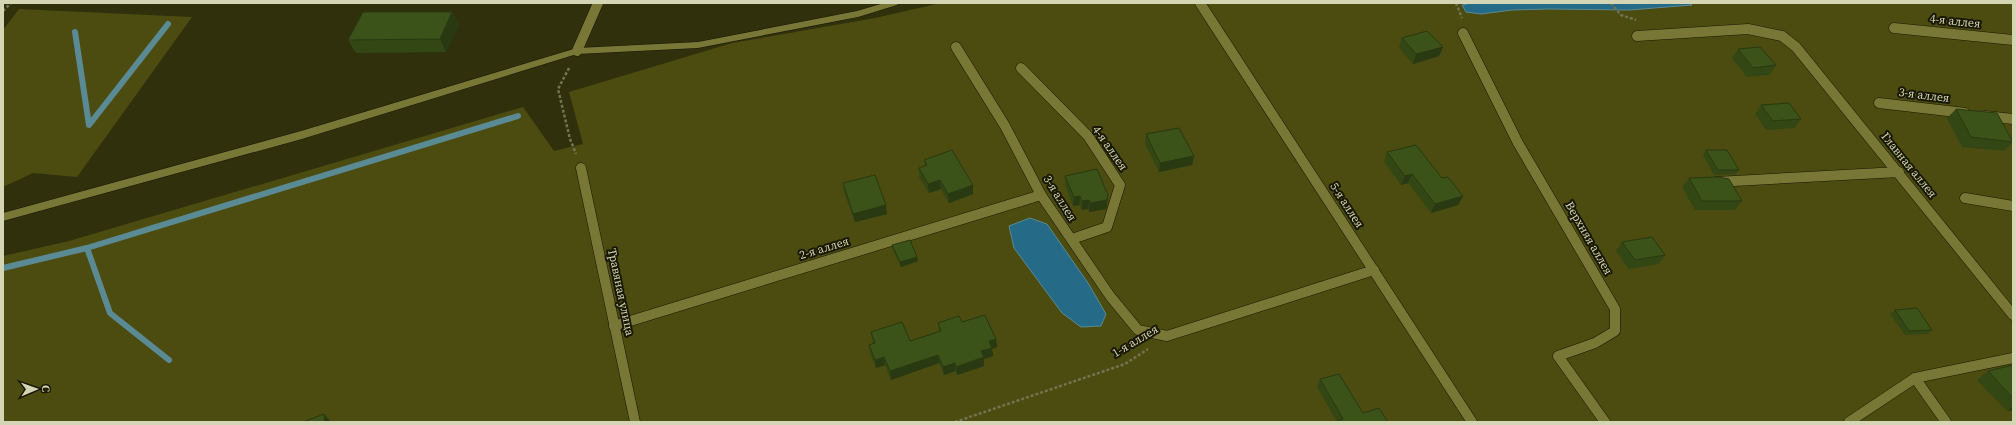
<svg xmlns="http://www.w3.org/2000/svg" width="2016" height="425" font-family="'Source Serif 4',serif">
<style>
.green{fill:#4c4b10}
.water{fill:#256a86;stroke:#5a8a94}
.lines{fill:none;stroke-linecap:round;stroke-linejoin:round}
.stream{stroke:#5a8a94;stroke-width:6}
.service-casing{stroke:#181704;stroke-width:11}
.minor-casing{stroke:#181704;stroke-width:1}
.path{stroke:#727351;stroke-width:2.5;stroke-dasharray:3 2;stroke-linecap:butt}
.service{stroke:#787736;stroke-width:10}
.minor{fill:#787736;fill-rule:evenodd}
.wall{fill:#334715}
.shaded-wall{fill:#293911}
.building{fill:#3b5218;stroke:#293911}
.labels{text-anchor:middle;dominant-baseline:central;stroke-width:4;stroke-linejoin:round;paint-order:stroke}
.street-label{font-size:12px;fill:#d4d5b5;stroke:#181800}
</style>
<rect width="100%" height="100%" fill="#30300d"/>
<g class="green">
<polygon points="941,3 2013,3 2013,422 3,422 3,256 69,241 523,107 554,151 583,144 569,92 732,43 875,18"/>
<polygon points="19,9 192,17 77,177 33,173 3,187 3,30"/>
</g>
<g class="water">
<polygon points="1472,3 1690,3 1692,5 1630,10 1550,9 1512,10 1481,14 1466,12 1462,5"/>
<polygon points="1030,218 1047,224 1088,283 1106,314 1101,326 1081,327 1062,313 1014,248 1009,226"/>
</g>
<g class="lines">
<g class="stream">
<polyline points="75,32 89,125 168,24"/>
<polyline points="87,248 110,313 169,360"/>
<polyline points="3,268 87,248 518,116"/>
</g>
<defs>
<g id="service">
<polyline points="1200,3 1472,422"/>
<polyline points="1894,28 2013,40"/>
<polyline points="1463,33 1518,143 1615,309 1615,331 1595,343 1558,356 1605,422"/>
<polyline points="1637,36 1748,29 1782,36 1796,47 2013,315"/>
<polyline points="956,47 1005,126 1041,195 1110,296 1138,330 1167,336 1374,270"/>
<polyline points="577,51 598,3"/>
<polyline points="1021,68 1088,136 1120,185 1107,227 1072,239"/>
<polyline points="1879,103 1965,113"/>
<polyline points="1985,116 2013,119"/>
<polyline points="581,168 635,422"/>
<polyline points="1716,182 1899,172"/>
<polyline points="1965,198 2013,206"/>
<polyline points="614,326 1041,195"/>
<polyline points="1915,378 1946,422"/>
<polyline points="1849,422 1915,378 2013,358"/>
</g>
<polygon id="minor" points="884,3 899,3 897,5 858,17 698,48 577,54 302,139 3,221 3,213 301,131 577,48 698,42 857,11"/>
</defs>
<use href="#service" class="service-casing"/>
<use href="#minor" class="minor-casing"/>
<g class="path">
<polyline points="1456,3 1462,18"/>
<polyline points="1611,3 1621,15 1636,20"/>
<polyline points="3,11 11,3"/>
<polyline points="569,68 558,89 570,139 576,154"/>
<polyline points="955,422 1125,364 1148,349"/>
</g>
<use href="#service" class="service"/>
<use href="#minor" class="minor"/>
</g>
<g class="wall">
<polygon points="452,12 459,25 446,52 356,53 348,40"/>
<polygon points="1402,38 1443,47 1439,56 1413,64 1399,48"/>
<polygon points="1738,49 1776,65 1770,75 1747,77 1732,58"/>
<polygon points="1761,105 1801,119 1794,128 1766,130 1755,114"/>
<polygon points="1956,109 2013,142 2004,151 1962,147 1947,118"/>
<polygon points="1146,134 1194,156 1192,165 1159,172 1145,144"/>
<polygon points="1706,150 1739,170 1735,174 1714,175 1703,155"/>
<polygon points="1387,152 1442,178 1463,196 1458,205 1431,213 1408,183 1401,185 1384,162"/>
<polygon points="924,160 973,194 949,203 941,189 929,193 919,177 919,168 925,166"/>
<polygon points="1065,176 1108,195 1107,204 1106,209 1089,212 1088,209 1082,210 1079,205 1073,206 1065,185"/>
<polygon points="1689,178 1742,201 1735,210 1695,210 1682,187"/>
<polygon points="843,183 887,214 855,222 844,192"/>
<polygon points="1622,242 1665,255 1659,264 1629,269 1616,251"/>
<polygon points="892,245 917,257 918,261 901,267 893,250"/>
<polygon points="1895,310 1932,330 1927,334 1905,335 1890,314"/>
<polygon points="962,322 996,339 997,347 992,349 993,356 984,359 984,366 957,375 955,371 944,375 939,363 891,380 885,365 876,368 870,353 869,345 873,343 871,332 910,341 939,331 938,323"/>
<polygon points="2013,365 2013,410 2007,411 1977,380 1988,371"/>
<polygon points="1320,379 1363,413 1388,422 1337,422 1317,387"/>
</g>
<g class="shaded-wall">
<polygon points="452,12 459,25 446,52 440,39"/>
<polygon points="1443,47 1439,56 1413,64 1416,54"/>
<polygon points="1194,156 1192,165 1159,172 1160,163"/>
<polygon points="1412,174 1408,183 1401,185 1405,176"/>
<polygon points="940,180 941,189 929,193 928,184"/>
<polygon points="973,185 973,194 949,203 948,194"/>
<polygon points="1108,195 1107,204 1106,209 1089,212 1090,203"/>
<polygon points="1080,196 1079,205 1073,206 1074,197"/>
<polygon points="1463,196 1458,205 1431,213 1435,204"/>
<polygon points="1089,200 1088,209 1082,210 1082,201"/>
<polygon points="886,205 887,214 855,222 853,214"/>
<polygon points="917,257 918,261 901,267 900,262"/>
<polygon points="996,339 997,347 992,349 993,356 984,359 984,366 957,375 956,367 981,351 989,341"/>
<polygon points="938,355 939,363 891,380 890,371"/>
<polygon points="884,357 885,365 876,368 875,360"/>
<polygon points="955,363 955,371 944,375 943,367"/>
<polygon points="2013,407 2013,410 2007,411"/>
<polygon points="324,414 331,422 325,422"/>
</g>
<g class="building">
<polygon points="363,12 452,12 440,39 348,40"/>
<polygon points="1427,31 1443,47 1416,54 1402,38"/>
<polygon points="1760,47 1776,65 1753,68 1738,49"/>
<polygon points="1789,103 1801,119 1773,121 1761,105"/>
<polygon points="1956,109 1997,113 2013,142 1971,137"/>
<polygon points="1179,128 1194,156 1160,163 1146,134"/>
<polygon points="1416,145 1442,178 1448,177 1463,196 1435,204 1412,174 1405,176 1387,152"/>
<polygon points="952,150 973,185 948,194 940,180 928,184 919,168 927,165 924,160"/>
<polygon points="1706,150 1727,150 1739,170 1718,170"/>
<polygon points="1097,169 1108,195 1107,200 1090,203 1089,200 1082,201 1080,196 1074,197 1065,176"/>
<polygon points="875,175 886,205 853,214 843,183"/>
<polygon points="1718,177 1729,179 1742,201 1702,201 1689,178"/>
<polygon points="1652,237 1665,255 1635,260 1622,242"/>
<polygon points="910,240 917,257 900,262 892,245"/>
<polygon points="1917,308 1932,330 1909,331 1895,310"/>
<polygon points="985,315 996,339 989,341 992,348 981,351 984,357 956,367 955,363 943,367 938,355 890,371 884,357 875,360 869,345 875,343 871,332 902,322 910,341 941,331 938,323 959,316 962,322"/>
<polygon points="2013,365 2013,398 1988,371"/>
<polygon points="1339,374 1363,413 1379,408 1388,422 1338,422 1338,421 1343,419 1320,379"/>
<polygon points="324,414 325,422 303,422"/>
</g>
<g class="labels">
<g class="street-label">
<text transform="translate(1955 21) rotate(6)">4-я аллея</text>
<text transform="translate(1924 95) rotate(7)">3-я аллея</text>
<text transform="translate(1110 148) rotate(55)">4-я аллея</text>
<text transform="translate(1909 165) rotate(51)">Главная аллея</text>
<text transform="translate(1060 198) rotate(58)">3-я аллея</text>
<text transform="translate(1347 205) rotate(57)">5-я аллея</text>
<text transform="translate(1589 238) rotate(60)">Верхняя аллея</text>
<text transform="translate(824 248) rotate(-17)">2-я аллея</text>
<text transform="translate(621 292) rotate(78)">Травяная улица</text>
<text transform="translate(1135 341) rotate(-31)">1-я аллея</text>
</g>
</g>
<rect width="2016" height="425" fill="none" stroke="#d4d5b5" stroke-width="8"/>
<g transform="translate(36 389) rotate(88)" stroke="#181800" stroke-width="3" paint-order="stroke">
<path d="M0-3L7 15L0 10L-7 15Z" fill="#d4d5b5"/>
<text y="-6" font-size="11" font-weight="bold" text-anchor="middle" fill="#d4d5b5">С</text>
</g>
</svg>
